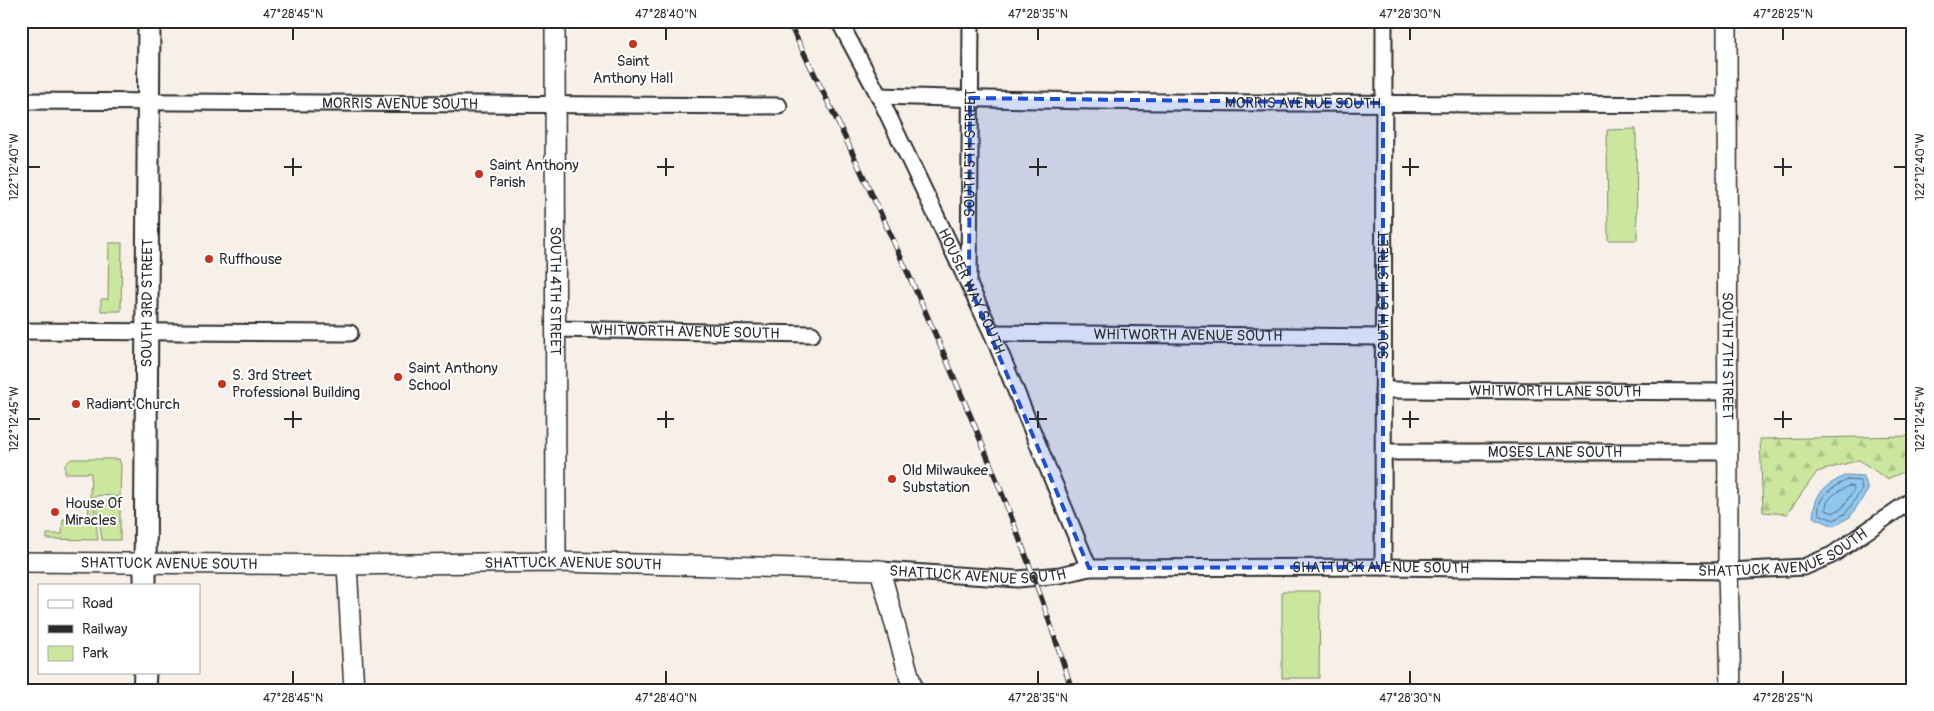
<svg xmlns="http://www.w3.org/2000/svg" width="1934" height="711" font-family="Pangolin,sans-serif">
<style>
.green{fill:#cbe79e;stroke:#7b8964}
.forest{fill:url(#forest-firs);stroke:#7b8964}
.water{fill:#90c7ef;stroke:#6889a1}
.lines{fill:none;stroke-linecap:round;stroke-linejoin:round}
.shore{stroke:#536979;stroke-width:1}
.minor-casing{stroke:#2b2b2b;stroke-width:19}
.tertiary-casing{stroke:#2b2b2b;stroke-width:22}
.secondary-casing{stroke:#2b2b2b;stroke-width:25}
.minor{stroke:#fff;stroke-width:15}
.tertiary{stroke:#fff;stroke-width:19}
.secondary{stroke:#fff;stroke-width:21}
.rail-casing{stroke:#2b2b2b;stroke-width:5.5}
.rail{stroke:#fff;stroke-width:4;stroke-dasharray:11;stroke-linecap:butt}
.marked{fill:#1d4ed8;fill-opacity:0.2;stroke:#1d4ed8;stroke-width:4;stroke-dasharray:10 6;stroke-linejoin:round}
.ticks{fill:none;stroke:#2b2b2b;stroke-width:2}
.poi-dot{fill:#c8321e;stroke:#fff;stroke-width:2}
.labels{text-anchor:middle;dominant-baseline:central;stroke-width:4;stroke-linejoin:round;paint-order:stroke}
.poi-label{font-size:15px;fill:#2b2b2b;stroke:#fff;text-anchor:start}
.street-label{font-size:15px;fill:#2b2b2b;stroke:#fff}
.neatline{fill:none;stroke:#2b2b2b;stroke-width:2}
.ticks-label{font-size:12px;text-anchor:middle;fill:#2b2b2b}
</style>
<defs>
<pattern id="forest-firs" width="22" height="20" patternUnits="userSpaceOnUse" patternTransform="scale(1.25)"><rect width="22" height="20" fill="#cbe79e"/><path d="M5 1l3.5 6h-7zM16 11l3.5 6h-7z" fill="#aec688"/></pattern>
</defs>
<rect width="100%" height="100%" fill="#f7f0e8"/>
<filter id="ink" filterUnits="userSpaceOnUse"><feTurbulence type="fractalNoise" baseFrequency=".02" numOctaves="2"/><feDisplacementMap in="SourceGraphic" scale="10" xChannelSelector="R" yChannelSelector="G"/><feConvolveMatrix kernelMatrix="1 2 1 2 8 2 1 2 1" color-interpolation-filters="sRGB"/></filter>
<g filter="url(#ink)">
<g class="green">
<polygon points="1636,129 1637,240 1608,240 1607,130"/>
<polygon points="109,243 122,243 121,311 101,311 101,299 108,299"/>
<polygon points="71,459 119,459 121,465 120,497 101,495 90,498 91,473 65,473 65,465"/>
<polygon points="101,502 120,502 120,540 102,540 97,505"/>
<polygon points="89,505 94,506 98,540 47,539 47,534 62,534 63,519 88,520"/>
<polygon points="1282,591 1320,591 1319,678 1282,678"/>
</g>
<polygon class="forest" points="1913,436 1913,468 1887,479 1859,460 1817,472 1787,514 1763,512 1760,439"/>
<path class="water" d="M 1846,475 L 1864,476 L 1868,490 L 1850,517 L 1834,526 L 1813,517 C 1815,491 1825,486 1846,475 Z"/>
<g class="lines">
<g class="shore">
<path d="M 1847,480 L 1860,481 L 1862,489 L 1846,513 L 1834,520 L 1819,514 C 1816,496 1833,487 1847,480 Z"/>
<path d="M 1849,486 L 1853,487 L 1854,490 L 1842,508 L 1833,513 L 1826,510 C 1825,497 1839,491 1849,486 Z"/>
</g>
<defs>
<g id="minor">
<path id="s1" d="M 839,21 L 879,96 L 992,333 L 1089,568"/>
<path id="s2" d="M 879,96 C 1161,105 1444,103 1727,105"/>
<path id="s3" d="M 21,101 L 779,106"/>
<path id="s4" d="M 969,281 L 971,21"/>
<path id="s5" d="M 557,329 L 812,334"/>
<polyline points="21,331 350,333"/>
<path id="s6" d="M 992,333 L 1383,337"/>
<path id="s7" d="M 1383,390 L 1729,392"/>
<path id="s8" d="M 1383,452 L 1729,452"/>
<path id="s9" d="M 1383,567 L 1384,21"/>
<path id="s10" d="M 880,570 L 1018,579 L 1060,575 L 1089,568 L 1383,567 L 1728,571 L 1804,567 L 1832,555 L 1913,499"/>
</g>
<g id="tertiary">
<path id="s11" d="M 555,21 L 556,562"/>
<path id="s12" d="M 1727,21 L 1728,571 L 1731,690"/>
<path id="s13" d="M 21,562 L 347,565 L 556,562 L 880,570 L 913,690"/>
<polyline points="347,565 354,690"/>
</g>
<g id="secondary">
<path id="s14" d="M 145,585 L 149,21"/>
<polyline points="144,690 145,672"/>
</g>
</defs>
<use href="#minor" class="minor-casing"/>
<use href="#tertiary" class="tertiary-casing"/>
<use href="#secondary" class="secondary-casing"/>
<use href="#minor" class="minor"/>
<use href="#tertiary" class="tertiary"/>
<use href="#secondary" class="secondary"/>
<defs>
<path id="rail" d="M 788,21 C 824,92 858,164 891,236 C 959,384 1023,534 1072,690"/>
</defs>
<use href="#rail" class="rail-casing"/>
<use href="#rail" class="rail"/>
</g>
</g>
<path class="marked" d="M 970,98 L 1383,103 L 1383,567 L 1089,568 L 969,285 Z"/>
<path class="ticks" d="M 293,28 L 293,40M 666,28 L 666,40M 1038,28 L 1038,40M 1410,28 L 1410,40M 1783,28 L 1783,40M 293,158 L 293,176M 666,158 L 666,176M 1038,158 L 1038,176M 1410,158 L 1410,176M 1783,158 L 1783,176M 28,167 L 40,167M 284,167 L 302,167M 657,167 L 674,167M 1029,167 L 1047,167M 1402,167 L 1419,167M 1774,167 L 1792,167M 1894,167 L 1906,167M 293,411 L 293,428M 666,411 L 666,428M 1038,411 L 1038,428M 1410,411 L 1410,428M 1783,411 L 1783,428M 28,419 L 40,419M 284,419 L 302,419M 657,419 L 674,419M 1029,419 L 1047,419M 1402,419 L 1419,419M 1774,419 L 1792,419M 1894,419 L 1906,419M 293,671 L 293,684M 666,671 L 666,684M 1038,671 L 1038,684M 1410,671 L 1410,684M 1783,671 L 1783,684"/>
<g class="poi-dot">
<circle cx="633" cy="44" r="5"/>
<circle cx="479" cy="174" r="5"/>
<circle cx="209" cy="259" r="5"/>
<circle cx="398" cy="377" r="5"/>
<circle cx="222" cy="384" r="5"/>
<circle cx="76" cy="404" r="5"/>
<circle cx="892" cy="479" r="5"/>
<circle cx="55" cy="512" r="5"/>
</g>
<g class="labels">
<g class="poi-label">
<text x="633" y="61" text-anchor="middle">Saint<tspan x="633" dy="17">Anthony Hall</tspan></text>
<text x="489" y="165">Saint Anthony<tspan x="489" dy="17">Parish</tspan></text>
<text x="219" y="259">Ruffhouse</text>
<text x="408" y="368">Saint Anthony<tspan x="408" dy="17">School</tspan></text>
<text x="232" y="375">S. 3rd Street<tspan x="232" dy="17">Professional Building</tspan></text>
<text x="86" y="404">Radiant Church</text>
<text x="902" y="470">Old Milwaukee<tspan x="902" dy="17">Substation</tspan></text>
<text x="65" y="503">House Of<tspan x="65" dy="17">Miracles</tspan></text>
</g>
<g class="street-label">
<text stroke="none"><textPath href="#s2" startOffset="424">MORRIS AVENUE SOUTH</textPath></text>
<text stroke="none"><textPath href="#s3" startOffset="379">MORRIS AVENUE SOUTH</textPath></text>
<text stroke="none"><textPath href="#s4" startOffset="128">SOUTH 5TH STREET</textPath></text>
<text stroke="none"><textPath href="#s1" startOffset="301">HOUSER WAY SOUTH</textPath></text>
<text stroke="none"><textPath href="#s11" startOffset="270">SOUTH 4TH STREET</textPath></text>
<text stroke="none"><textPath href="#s9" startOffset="272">SOUTH 6TH STREET</textPath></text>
<text stroke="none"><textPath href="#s14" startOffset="282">SOUTH 3RD STREET</textPath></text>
<text stroke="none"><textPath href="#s5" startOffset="128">WHITWORTH AVENUE SOUTH</textPath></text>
<text stroke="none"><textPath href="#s6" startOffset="196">WHITWORTH AVENUE SOUTH</textPath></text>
<text stroke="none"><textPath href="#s12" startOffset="335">SOUTH 7TH STREET</textPath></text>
<text stroke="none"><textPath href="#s7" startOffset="172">WHITWORTH LANE SOUTH</textPath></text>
<text stroke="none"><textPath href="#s8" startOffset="172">MOSES LANE SOUTH</textPath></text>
<text stroke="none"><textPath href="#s10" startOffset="908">SHATTUCK AVENUE SOUTH</textPath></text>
<text stroke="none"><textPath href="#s13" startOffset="148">SHATTUCK AVENUE SOUTH</textPath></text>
<text stroke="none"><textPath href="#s13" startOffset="552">SHATTUCK AVENUE SOUTH</textPath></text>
<text stroke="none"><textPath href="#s10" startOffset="502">SHATTUCK AVENUE SOUTH</textPath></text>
<text stroke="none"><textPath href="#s10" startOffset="98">SHATTUCK AVENUE SOUTH</textPath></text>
</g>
</g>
<rect width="1934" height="711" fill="none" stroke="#fff" stroke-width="55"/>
<rect x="38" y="584" width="162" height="90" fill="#ffffff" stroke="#aaaaaa"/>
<rect x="48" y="600" width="25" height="8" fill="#ffffff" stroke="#aaaaaa"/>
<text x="82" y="608" font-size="15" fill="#2b2b2b">Road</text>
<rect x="48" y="625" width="25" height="8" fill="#2b2b2b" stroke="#aaaaaa"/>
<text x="82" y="634" font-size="15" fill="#2b2b2b">Railway</text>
<rect x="48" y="646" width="25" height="15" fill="#cbe79e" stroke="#aaaaaa"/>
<text x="82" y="658" font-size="15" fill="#2b2b2b">Park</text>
<rect x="28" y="28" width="1878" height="656" class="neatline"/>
<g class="ticks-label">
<text x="293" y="18">47°28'45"N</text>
<text x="666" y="18">47°28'40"N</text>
<text x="1038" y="18">47°28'35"N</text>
<text x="1410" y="18">47°28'30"N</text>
<text x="1783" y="18">47°28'25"N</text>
<text transform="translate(1920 167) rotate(-90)" y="4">122°12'40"W</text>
<text transform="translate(14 167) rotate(-90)" y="4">122°12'40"W</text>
<text transform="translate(1920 419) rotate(-90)" y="4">122°12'45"W</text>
<text transform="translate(14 419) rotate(-90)" y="4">122°12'45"W</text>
<text x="293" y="702">47°28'45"N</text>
<text x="666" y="702">47°28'40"N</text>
<text x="1038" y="702">47°28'35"N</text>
<text x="1410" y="702">47°28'30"N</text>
<text x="1783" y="702">47°28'25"N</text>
</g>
</svg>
